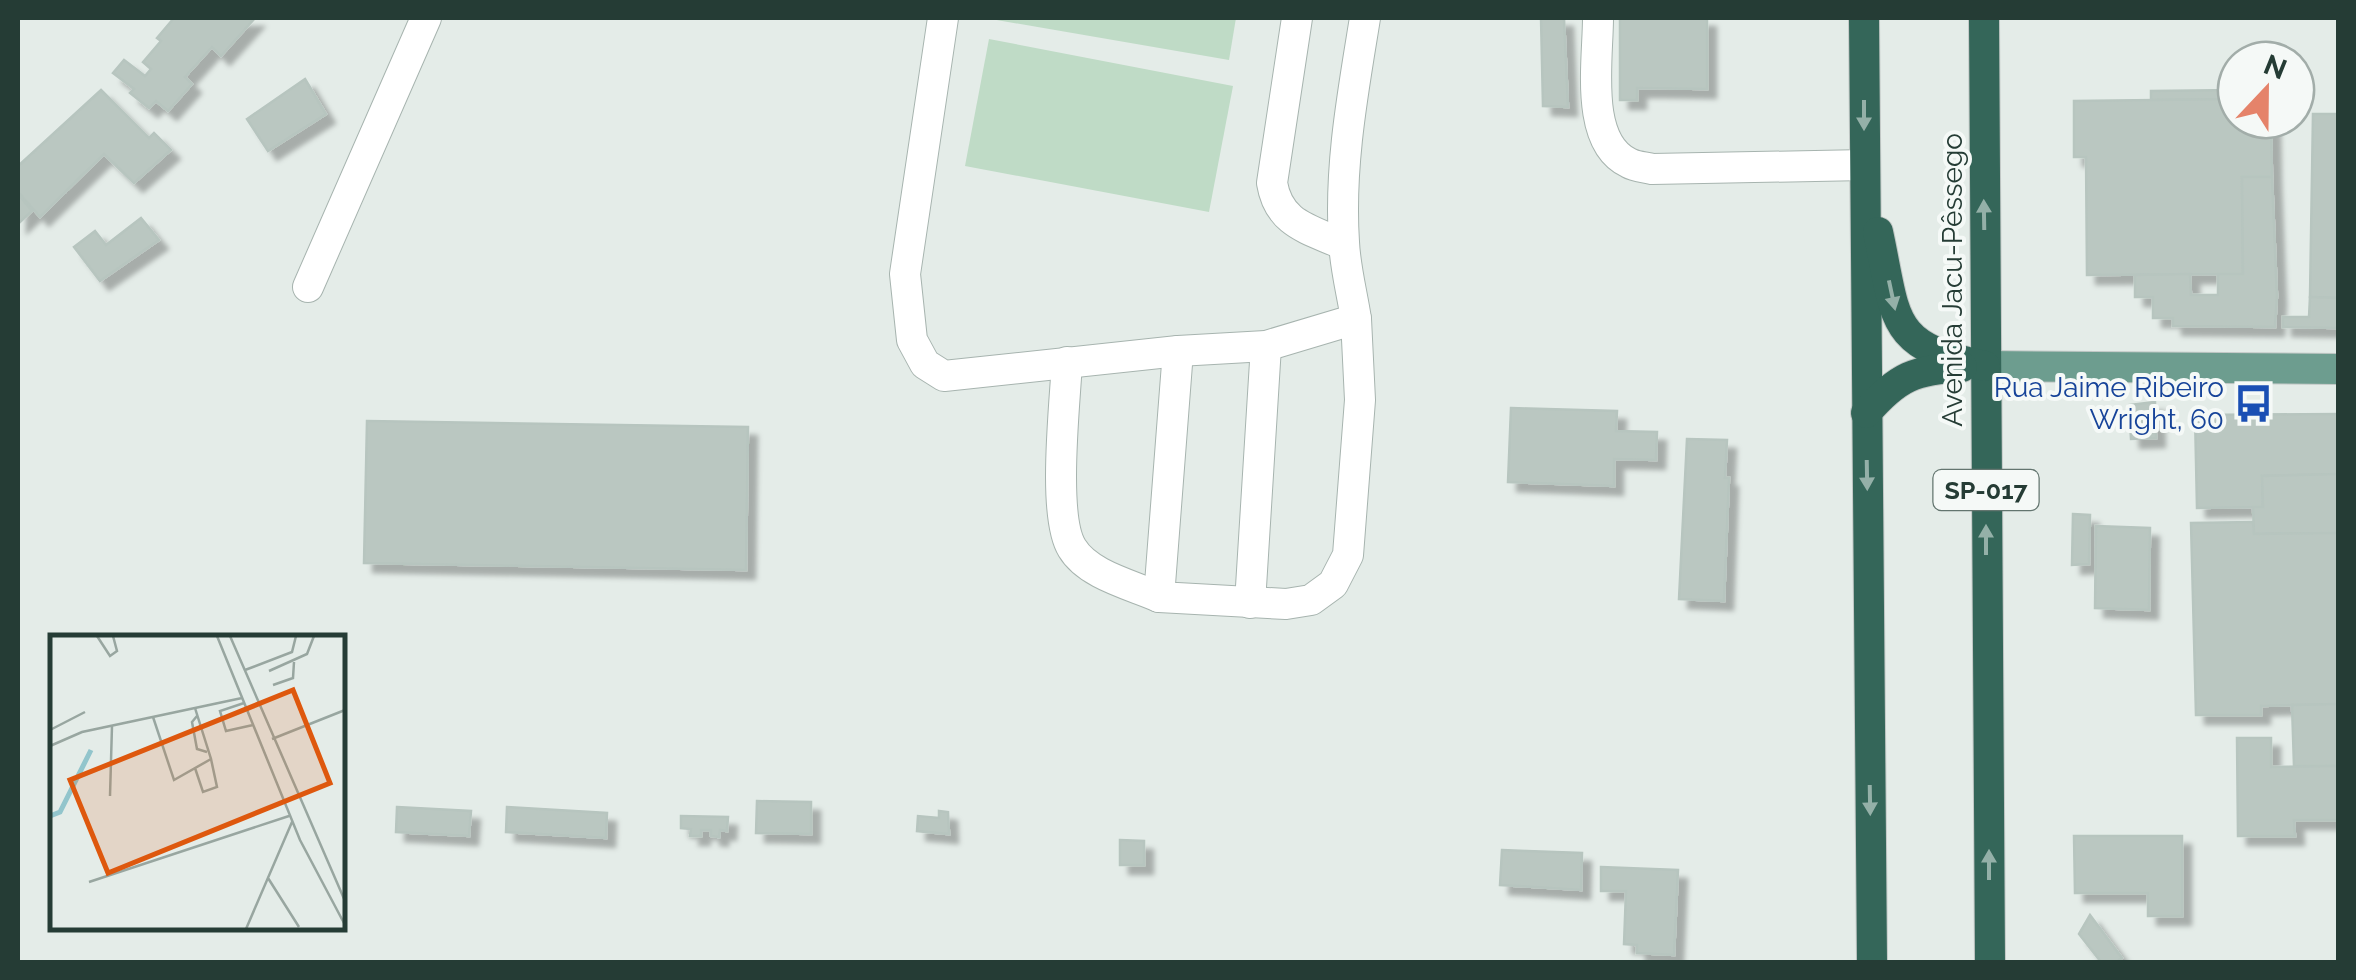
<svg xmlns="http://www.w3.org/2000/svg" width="2356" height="980" font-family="Raleway,sans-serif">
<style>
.green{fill:#bfdbc6}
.building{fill:#bac7c1;stroke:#b7c5bf;stroke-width:2.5;filter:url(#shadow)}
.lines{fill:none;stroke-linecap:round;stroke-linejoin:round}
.minor-casing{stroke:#a7b4af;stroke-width:32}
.major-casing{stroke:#c2c8c6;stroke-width:32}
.highway-casing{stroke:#c2c8c6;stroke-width:32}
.minor{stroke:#fff;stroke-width:30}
.major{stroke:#6d9d8f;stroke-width:30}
.highway{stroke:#346659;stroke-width:30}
.oneway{fill:#94b0a8}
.labels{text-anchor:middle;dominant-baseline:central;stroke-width:8;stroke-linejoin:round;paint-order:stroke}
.shield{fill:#f5f9f7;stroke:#63756f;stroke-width:2.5}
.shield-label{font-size:25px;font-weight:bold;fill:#253c35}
.street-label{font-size:28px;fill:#253c35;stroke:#f5f9f7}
.transit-label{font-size:28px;fill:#164399;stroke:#f5f9f7;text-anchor:end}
.inset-river{fill:none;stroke:#92c5cc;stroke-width:5}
.inset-road{fill:none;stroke:#98a6a0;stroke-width:2.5}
.view{fill:#de580e;fill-opacity:0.15;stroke:#de580e;stroke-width:5}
.inset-edge{fill:none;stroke:#253c35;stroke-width:5}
</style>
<defs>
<filter id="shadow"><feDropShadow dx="9" dy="9" stdDeviation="2.5" flood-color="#0004"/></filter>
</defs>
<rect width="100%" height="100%" fill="#e4ece8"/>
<g class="green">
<polygon points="985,18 1236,18 1229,60"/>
<polygon points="989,39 1233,86 1209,212 965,166"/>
</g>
<g class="building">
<polygon points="174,18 255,18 221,56 212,47 185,77 192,84 168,111 156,101 149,108 130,93 134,89 113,73 124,60 145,76 151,69 143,62 161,41 157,38"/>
<polygon points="1541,18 1564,18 1568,107 1543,106"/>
<polygon points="1620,18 1707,18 1707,89 1637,88 1637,100 1620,100"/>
<polygon points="305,79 326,114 268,151 247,119"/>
<polygon points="101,90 149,138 154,133 171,150 134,183 104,154 40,217 18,192 18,166"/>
<polygon points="2236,90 2236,99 2151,100 2151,91"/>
<polygon points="2236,99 2236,120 2271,120 2272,177 2242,177 2243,274 2087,275 2086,157 2074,157 2074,101"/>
<polygon points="2313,114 2338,114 2338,298 2310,297"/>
<polygon points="2242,177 2272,177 2277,296 2275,327 2173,326 2173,318 2153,318 2153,297 2135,297 2135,275 2190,274 2191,295 2218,295 2218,274 2243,274"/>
<polygon points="18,194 32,211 18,224"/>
<polygon points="141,218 159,240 100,281 74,247 95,231 106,245"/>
<polygon points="2310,297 2338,298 2338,328 2283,327 2283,317 2309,317"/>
<polygon points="2155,402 2156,438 2131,439 2129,405"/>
<polygon points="1511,408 1617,411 1616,431 1657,432 1656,460 1614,459 1614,486 1508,482"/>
<polygon points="2338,414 2338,474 2262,476 2263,507 2197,508 2195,415"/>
<polygon points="367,421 748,427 746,570 364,563"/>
<polygon points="1687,439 1727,440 1725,478 1729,478 1724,601 1679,599"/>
<polygon points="2338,474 2338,533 2254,534 2253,507 2263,507 2262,476"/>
<polygon points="2073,514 2090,515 2089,564 2072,565"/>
<polygon points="2253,522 2254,534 2338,533 2338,704 2261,706 2261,715 2196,715 2191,523"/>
<polygon points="2096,526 2150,528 2149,610 2095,608"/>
<polygon points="2338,704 2338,766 2294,766 2292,705"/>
<polygon points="2237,738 2271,738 2271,767 2338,766 2338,820 2294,820 2295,836 2238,836"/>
<polygon points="757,801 811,802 811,834 756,833"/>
<polygon points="397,807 471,811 469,836 396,832"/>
<polygon points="507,807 607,813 606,838 506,832"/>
<polygon points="939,811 948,812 949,834 917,831 918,816 939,818"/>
<polygon points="681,816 728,817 727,831 720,830 719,837 711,836 711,830 701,830 701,836 690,836 691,829 681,828"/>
<polygon points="2074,836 2182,836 2182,916 2148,916 2148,893 2075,893"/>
<polygon points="1120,840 1144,841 1144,865 1120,865"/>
<polygon points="1502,850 1582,853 1581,890 1500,885"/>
<polygon points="1601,867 1678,870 1674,955 1637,953 1637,945 1624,944 1626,891 1601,891"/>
<polygon points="2090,915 2122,958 2116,962 2101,962 2079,934"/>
</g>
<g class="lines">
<defs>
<g id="minor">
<path d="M 943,18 L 905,274 L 912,340 L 925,364 L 944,376 L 1178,351 L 1266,346 L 1356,319 C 1352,293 1345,267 1344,242 C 1339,166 1353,92 1365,18"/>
<path d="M 1297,18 L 1272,183 C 1279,225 1310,229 1344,245"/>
<path d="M 1598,18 C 1598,60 1584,142 1629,163 C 1636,167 1645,167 1652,169 L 1865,165"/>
<polyline points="308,287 426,18"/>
<polyline points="1178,351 1159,597 1286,604 1311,600 1333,584 1348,555 1360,400 1356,319"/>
<path d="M 1067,362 C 1065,403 1052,516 1072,548 C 1088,575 1132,585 1159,597"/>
<polyline points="1250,603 1266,346"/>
</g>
<polyline id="major" points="1985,366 2338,369"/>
<g id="highway">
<polyline points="1864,18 1872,962"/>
<polyline points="1984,18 1990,962"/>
<path d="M 1878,232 C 1897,319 1887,346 1985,366"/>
<path d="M 1866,413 C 1898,376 1915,370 1962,367"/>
</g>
</defs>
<use href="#minor" class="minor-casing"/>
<use href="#major" class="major-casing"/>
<use href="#highway" class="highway-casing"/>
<use href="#minor" class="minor"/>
<use href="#major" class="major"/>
<use href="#highway" class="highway"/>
</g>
<defs><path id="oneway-solid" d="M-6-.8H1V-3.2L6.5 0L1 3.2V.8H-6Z" transform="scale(2.5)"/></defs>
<g class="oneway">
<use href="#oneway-solid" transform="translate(1864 115) rotate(90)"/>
<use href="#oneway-solid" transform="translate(1984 215) rotate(-91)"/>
<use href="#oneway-solid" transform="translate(1892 295) rotate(78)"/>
<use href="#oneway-solid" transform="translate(1867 475) rotate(89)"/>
<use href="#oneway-solid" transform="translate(1986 540) rotate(-90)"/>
<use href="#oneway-solid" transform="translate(1870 800) rotate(89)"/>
<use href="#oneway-solid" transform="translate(1989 865) rotate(-90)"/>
</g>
<defs>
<symbol id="bus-bare" viewBox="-9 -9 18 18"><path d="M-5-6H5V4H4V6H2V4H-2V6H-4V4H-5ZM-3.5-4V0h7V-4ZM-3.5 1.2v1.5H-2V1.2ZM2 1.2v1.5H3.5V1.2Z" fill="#1a4fb4" stroke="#f5f9f7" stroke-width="2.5" paint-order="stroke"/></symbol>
</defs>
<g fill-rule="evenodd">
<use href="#bus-bare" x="2226" y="376" width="55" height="55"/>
</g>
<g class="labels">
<rect class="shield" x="1933.5" y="470" width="105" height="40" rx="8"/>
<g class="shield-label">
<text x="1986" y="490">SP-017</text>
</g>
<g class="street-label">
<text transform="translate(1952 280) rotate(-90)">Avenida Jacu-Pêssego</text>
</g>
<g class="transit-label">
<text x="2224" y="387">Rua Jaime Ribeiro<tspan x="2224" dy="32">Wright, 60</tspan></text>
</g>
</g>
<g transform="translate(50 635)">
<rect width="295" height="295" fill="#e4ece8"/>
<path class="inset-river" d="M 0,181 L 10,177 L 41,115"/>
<path class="inset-road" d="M 47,1 L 60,21 L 67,16 L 63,1M 167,1 L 250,205 L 295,290M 180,1 L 295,266M 195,35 L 242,17 L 246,1M 219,36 L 257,19 L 264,1M 223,50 L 243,43 L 244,27M 194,68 L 170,76 L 176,96 L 203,90M 147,81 L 142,87 L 147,114 L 157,117M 103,82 L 124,145 L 161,124 L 145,73M 0,95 L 35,77M 222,104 L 295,75M 0,111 L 32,97 L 192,63M 145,133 L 153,157 L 167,152 L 161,124M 60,161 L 62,91M 218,243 L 249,292M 39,247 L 239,181M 196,294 L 242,187"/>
<path class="view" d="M 243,55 L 280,148 L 58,238 L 20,145 Z"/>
<rect width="295" height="295" class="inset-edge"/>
</g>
<rect width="2356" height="980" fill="none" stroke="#253c35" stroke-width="40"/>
<g transform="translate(2266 90) rotate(22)"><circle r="48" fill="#f5f9f7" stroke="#a2ada9" stroke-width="2.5"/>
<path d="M0-8L18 38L0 25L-18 38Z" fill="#e5836a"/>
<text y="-15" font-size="28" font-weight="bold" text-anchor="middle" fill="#253c35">N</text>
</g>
</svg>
